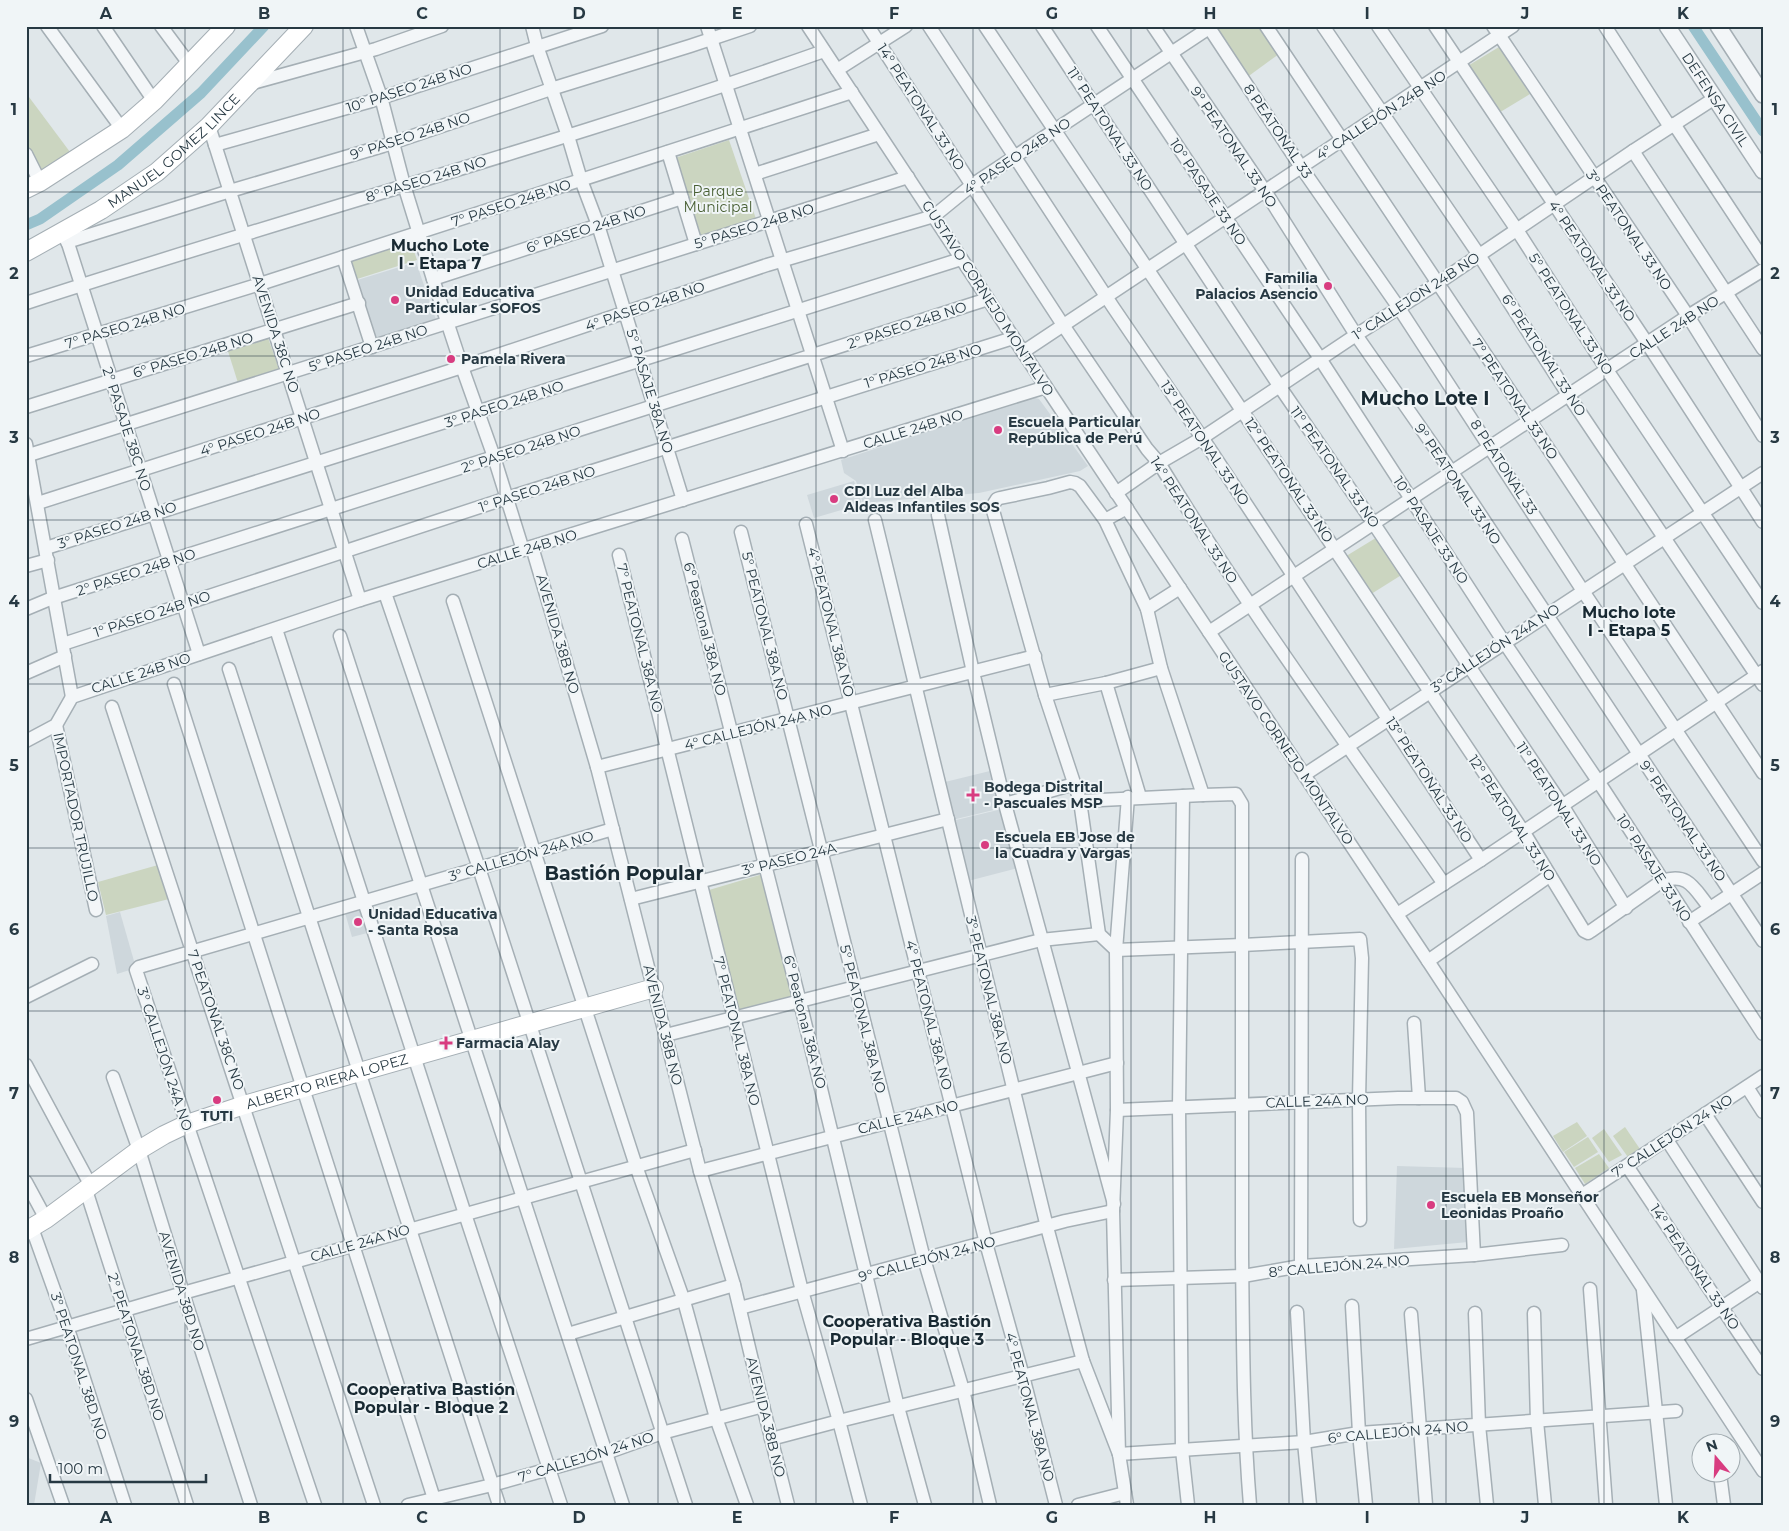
<svg xmlns="http://www.w3.org/2000/svg" width="1789" height="1531" font-family="Montserrat,sans-serif">
<style>
.built{fill:#ced7dc}
.green{fill:#cbd5c0}
.lines{fill:none;stroke-linecap:round;stroke-linejoin:round}
.canal{stroke:#98c1cd;stroke-width:11}
.minor-casing{stroke:#a5afb5;stroke-width:15}
.tertiary-casing{stroke:#a5afb5;stroke-width:18}
.secondary-casing{stroke:#a5afb5;stroke-width:20}
.minor{stroke:#f3f6f8;stroke-width:12}
.tertiary{stroke:#f3f6f8;stroke-width:15}
.secondary{stroke:#fff;stroke-width:18}
.grid{fill:none;stroke:#273943;stroke-width:1;stroke-opacity:0.55}
.poi-dot{fill:#d83c80;stroke:#f0f5f7;stroke-width:2}
.labels{text-anchor:middle;dominant-baseline:central;stroke-width:4;stroke-linejoin:round;paint-order:stroke}
.street-label{font-size:14px;fill:#273943;stroke:#f0f5f7}
.park-label{font-size:14px;fill:#485f33;stroke:#f0f5f7}
.poi-label{font-size:14px;font-weight:bold;fill:#273943;stroke:#f0f5f7;text-anchor:start}
.quarter-label{font-size:16px;font-weight:bold;fill:#192a33;stroke:#f0f5f7}
.district-label{font-size:19px;font-weight:bold;fill:#192a33;stroke:#f0f5f7}
.neatline{fill:none;stroke:#273943;stroke-width:2}
.grid-label{font-size:16px;text-anchor:middle;font-weight:bold;fill:#273943}
</style>
<rect width="100%" height="100%" fill="#e0e7ea"/>
<g class="built">
<polygon points="416,262 436,320 373,340 354,281"/>
<polygon points="1033,397 1039,399 1088,466 1080,471 979,493 863,503 856,481 844,473 841,460"/>
<polygon points="854,481 862,504 814,518 807,495"/>
<polygon points="994,770 1002,808 952,820 945,782"/>
<polygon points="1002,809 1018,868 968,881 952,821"/>
<polygon points="363,907 371,932 352,937 345,913"/>
<polygon points="120,912 136,968 117,974 106,916"/>
<polygon points="1397,1166 1466,1168 1468,1242 1394,1249"/>
<polygon points="26,1457 41,1463 34,1505 26,1505"/>
</g>
<g class="green">
<polygon points="1221,26 1259,26 1279,54 1246,78 1214,31"/>
<polygon points="1499,47 1530,94 1497,114 1466,67"/>
<polygon points="26,93 70,152 39,171 26,147"/>
<polygon points="729,140 756,219 699,238 675,158"/>
<polygon points="410,239 417,260 354,280 348,259"/>
<polygon points="267,335 279,369 238,383 227,348"/>
<polygon points="1379,536 1403,574 1368,596 1343,558"/>
<polygon points="158,865 169,899 106,915 98,882"/>
<polygon points="763,874 795,998 737,1013 709,890"/>
<polygon points="1577,1122 1587,1136 1563,1152 1553,1136"/>
<polygon points="1625,1127 1642,1152 1630,1160 1613,1136"/>
<polygon points="1604,1129 1622,1155 1609,1162 1592,1138"/>
<polygon points="1588,1137 1598,1152 1574,1167 1564,1152"/>
<polygon points="1599,1154 1609,1168 1585,1184 1575,1168"/>
</g>
<g class="lines">
<g class="canal">
<polyline points="1693,26 1763,131"/>
<polyline points="26,225 40,219 118,165 201,93 264,26"/>
</g>
<defs>
<g id="minor">
<polyline points="47,26 122,129"/>
<polyline points="103,26 154,101"/>
<polyline points="161,26 190,65"/>
<polyline points="356,26 381,97 404,185 433,279 462,367 494,457 523,550"/>
<polyline points="532,26 537,46 568,136 581,180 598,225 683,500"/>
<polyline points="707,26 843,451"/>
<polyline points="808,26 1046,387 1428,961 1763,1471"/>
<path d="M 868,26 L 1063,325 L 1147,449 L 1159,463 C 1247,608 1348,745 1444,884"/>
<polyline points="929,26 1113,307 1209,448 1481,860"/>
<path d="M 985,26 L 1523,831 L 1584,931 L 1588,933 L 1591,931 L 1662,881 C 1689,872 1694,889 1710,908"/>
<polyline points="1042,26 1280,387 1374,524 1562,805 1626,908"/>
<polyline points="1097,26 1317,354 1500,636 1604,790 1763,1034"/>
<polyline points="1153,26 1265,191 1356,335 1462,487 1763,941"/>
<polyline points="1208,26 1301,167 1399,308 1583,591 1763,861"/>
<polyline points="1266,26 1526,415 1763,773"/>
<polyline points="1323,26 1479,255 1569,396 1763,685"/>
<polyline points="1378,26 1517,230 1607,370 1763,603"/>
<polyline points="1435,26 1647,343 1763,522"/>
<polyline points="1493,26 1688,316 1763,436"/>
<polyline points="1605,26 1670,127"/>
<polyline points="837,70 906,26"/>
<polyline points="249,84 376,49 442,26"/>
<polyline points="1674,124 1763,259"/>
<polyline points="209,126 360,600"/>
<polyline points="215,145 368,102 602,26"/>
<polyline points="1633,151 1763,349"/>
<polyline points="668,152 696,244"/>
<polyline points="26,154 40,182"/>
<polyline points="755,174 879,134"/>
<polyline points="65,234 199,654"/>
<polyline points="67,242 230,191 383,146 551,89 690,46 750,26"/>
<polyline points="343,257 372,347"/>
<polyline points="433,279 682,198"/>
<path d="M 26,303 C 292,216 561,144 824,51"/>
<polyline points="1023,352 1513,26"/>
<polyline points="26,356 260,284 852,92"/>
<polyline points="26,407 359,303"/>
<polyline points="26,444 72,697"/>
<polyline points="29,455 908,177"/>
<polyline points="1116,493 1159,463 1202,438 1356,335 1438,283 1633,151 1715,98"/>
<polyline points="38,503 462,367 767,265 934,216 972,185 1212,26"/>
<polyline points="938,515 973,672 1005,804 1114,1204"/>
<polyline points="875,520 1047,1227 1083,1361 1119,1454"/>
<polyline points="1105,520 1127,508"/>
<polyline points="806,524 986,1243 1023,1376 1056,1505"/>
<polyline points="741,532 924,1259 963,1390 990,1505"/>
<polyline points="682,539 800,1002 898,1407 925,1505"/>
<polyline points="532,547 597,767 700,1171 734,1285 763,1406 788,1505"/>
<polyline points="46,548 961,259"/>
<polyline points="619,555 802,1291 839,1421 861,1505"/>
<polyline points="26,566 48,560"/>
<polyline points="385,593 479,868 686,1505"/>
<polyline points="453,601 636,1166 684,1301 716,1418 747,1505"/>
<polyline points="26,609 50,599 988,299"/>
<polyline points="1147,609 1180,588"/>
<polyline points="276,629 465,1214 561,1505"/>
<polyline points="1209,632 1688,316 1763,270"/>
<polyline points="340,636 623,1505"/>
<polyline points="63,644 507,498 1013,338"/>
<polyline points="229,669 499,1505"/>
<polyline points="26,673 65,656"/>
<polyline points="1106,683 1140,797"/>
<polyline points="174,684 436,1505"/>
<polyline points="1045,695 1106,683 1161,668"/>
<polyline points="112,707 374,1505"/>
<polyline points="56,725 96,910"/>
<polyline points="26,741 56,725 72,697 360,600 1046,387"/>
<polyline points="597,767 1035,656"/>
<polyline points="1304,775 1763,473"/>
<path d="M 1203,795 L 1236,794 L 1242,804 C 1242,954 1241,1104 1242,1255 C 1243,1338 1243,1422 1250,1505"/>
<polyline points="1183,796 1179,1107 1182,1450 1188,1505"/>
<polyline points="1080,801 1203,795 1161,668 1147,609 1105,520 1080,486 1075,483 1070,482 1048,488 1000,498 997,499 992,507 1045,695 1080,801 1099,934 1116,950"/>
<polyline points="1005,804 1074,784"/>
<polyline points="631,899 948,819"/>
<polyline points="1397,914 1481,860 1763,671"/>
<polyline points="1689,922 1763,873"/>
<polyline points="1116,950 1242,945 1360,939 1362,958 1359,1100 1360,1220"/>
<polyline points="1428,961 1549,876"/>
<polyline points="26,997 92,964"/>
<polyline points="1414,1023 1419,1098"/>
<polyline points="666,1035 1041,940 1099,934"/>
<polyline points="26,1065 91,1186"/>
<polyline points="113,1077 139,1150 183,1293 251,1505"/>
<polyline points="1747,1087 1763,1112"/>
<polyline points="1117,1110 1398,1098 1456,1098 1462,1102 1467,1113 1474,1255"/>
<polyline points="1705,1114 1763,1202"/>
<polyline points="1667,1140 1763,1288"/>
<polyline points="1627,1166 1763,1369"/>
<polyline points="700,1171 1117,1063"/>
<polyline points="26,1182 46,1219"/>
<polyline points="86,1190 187,1505"/>
<polyline points="1582,1195 1763,1076"/>
<polyline points="32,1228 67,1326 125,1505"/>
<polyline points="1301,1266 1302,859"/>
<polyline points="1114,1280 1243,1276 1301,1266 1474,1255 1562,1245"/>
<polyline points="1590,1289 1606,1505"/>
<polyline points="1643,1290 1666,1505"/>
<polyline points="1352,1306 1359,1433 1366,1505"/>
<polyline points="740,1308 1065,1221 1113,1211"/>
<polyline points="1297,1312 1304,1442 1310,1505"/>
<polyline points="1475,1313 1479,1425 1487,1505"/>
<polyline points="1534,1313 1537,1421 1545,1505"/>
<polyline points="1411,1314 1426,1505"/>
<polyline points="568,1334 734,1285"/>
<polyline points="1675,1338 1763,1280"/>
<polyline points="26,1339 183,1293 695,1150"/>
<polyline points="26,1399 63,1505"/>
<polyline points="771,1439 839,1421 1083,1361"/>
<polyline points="1119,1454 1304,1442 1359,1433 1676,1411"/>
<polyline points="1720,1474 1724,1505"/>
<polyline points="315,1505 187,1124 136,970 139,967 613,829"/>
<polyline points="408,1505 492,1485 606,1453 662,1433 763,1406"/>
<polyline points="1078,1505 1125,1493"/>
<polyline points="1127,1505 1119,1454 1113,1211 1117,1110 1116,950 1128,797"/>
</g>
<g id="tertiary">
<path id="s1" d="M 1667,26 L 1763,171"/>
<polyline points="1718,26 1763,95"/>
</g>
<g id="secondary">
<polyline points="26,189 40,182 122,129 154,101 226,26"/>
<path id="s2" d="M 26,252 L 101,210 L 157,172 L 209,126 L 304,26"/>
<path id="s3" d="M 26,1231 L 46,1219 L 139,1150 L 164,1135 L 187,1124 L 244,1105 L 654,988"/>
</g>
</defs>
<use href="#minor" class="minor-casing"/>
<use href="#tertiary" class="tertiary-casing"/>
<use href="#secondary" class="secondary-casing"/>
<use href="#minor" class="minor"/>
<use href="#tertiary" class="tertiary"/>
<use href="#secondary" class="secondary"/>
</g>
<path class="grid" d="M 185,26 L 185,1505M 343,26 L 343,1505M 500,26 L 500,1505M 658,26 L 658,1505M 816,26 L 816,1505M 973,26 L 973,1505M 1131,26 L 1131,1505M 1289,26 L 1289,1505M 1446,26 L 1446,1505M 1604,26 L 1604,1505M 26,192 L 1763,192M 26,356 L 1763,356M 26,520 L 1763,520M 26,684 L 1763,684M 26,848 L 1763,848M 26,1011 L 1763,1011M 26,1176 L 1763,1176M 26,1340 L 1763,1340"/>
<g class="poi-dot">
<circle cx="1328" cy="286" r="5"/>
<circle cx="395" cy="300" r="5"/>
<circle cx="451" cy="359" r="5"/>
<circle cx="998" cy="430" r="5"/>
<circle cx="834" cy="499" r="5"/>
<path d="M970.5 787.5h5v5h5v5h-5v5h-5v-5h-5v-5h5z"/>
<circle cx="985" cy="845" r="5"/>
<circle cx="358" cy="922" r="5"/>
<path d="M443.5 1035.5h5v5h5v5h-5v5h-5v-5h-5v-5h5z"/>
<circle cx="217" cy="1100" r="5"/>
<circle cx="1431" cy="1205" r="5"/>
</g>
<g class="labels">
<g class="street-label">
<text transform="translate(409 88) rotate(-18)">10° PASEO 24B NO</text>
<text stroke="none"><textPath href="#s1" startOffset="88">DEFENSA CIVIL</textPath></text>
<text transform="translate(921 107) rotate(57)">14° PEATONAL 33 NO</text>
<text transform="translate(1381 115) rotate(-33)">4° CALLEJÓN 24B NO</text>
<text transform="translate(1110 129) rotate(57)">11° PEATONAL 33 NO</text>
<text transform="translate(1278 131) rotate(56)">8 PEATONAL 33</text>
<text transform="translate(410 136) rotate(-18)">9° PASEO 24B NO</text>
<text transform="translate(1234 147) rotate(56)">9° PEATONAL 33 NO</text>
<text stroke="none"><textPath href="#s2" startOffset="180">MANUEL GOMEZ LINCE</textPath></text>
<text transform="translate(1017 156) rotate(-34)">4° PASEO 24B NO</text>
<text transform="translate(426 179) rotate(-17)">8° PASEO 24B NO</text>
<text transform="translate(1208 192) rotate(56)">10° PASAJE 33 NO</text>
<text transform="translate(511 203) rotate(-18)">7° PASEO 24B NO</text>
<text transform="translate(754 226) rotate(-17)">5° PASEO 24B NO</text>
<text transform="translate(586 229) rotate(-18)">6° PASEO 24B NO</text>
<text transform="translate(1629 230) rotate(56)">3° PEATONAL 33 NO</text>
<text transform="translate(1592 261) rotate(56)">4° PEATONAL 33 NO</text>
<text transform="translate(1416 296) rotate(-33)">1° CALLEJON 24B NO</text>
<text transform="translate(988 298) rotate(57)">GUSTAVO CORNEJO MONTALVO</text>
<text transform="translate(645 306) rotate(-19)">4° PASEO 24B NO</text>
<text transform="translate(1571 314) rotate(57)">5° PEATONAL 33 NO</text>
<text transform="translate(907 325) rotate(-18)">2° PASEO 24B NO</text>
<text transform="translate(125 326) rotate(-17)">7° PASEO 24B NO</text>
<text transform="translate(1674 327) rotate(-33)">CALLE 24B NO</text>
<text transform="translate(276 334) rotate(72)">AVENIDA 38C NO</text>
<text transform="translate(368 348) rotate(-18)">5° PASEO 24B NO</text>
<text transform="translate(193 355) rotate(-17)">6° PASEO 24B NO</text>
<text transform="translate(1544 355) rotate(57)">6° PEATONAL 33 NO</text>
<text transform="translate(923 366) rotate(-17)">1° PASEO 24B NO</text>
<text transform="translate(650 391) rotate(73)">5° PASAJE 38A NO</text>
<text transform="translate(1515 399) rotate(56)">7° PEATONAL 33 NO</text>
<text transform="translate(504 404) rotate(-18)">3° PASEO 24B NO</text>
<text transform="translate(127 429) rotate(72)">2° PASAJE 38C NO</text>
<text transform="translate(913 429) rotate(-17)">CALLE 24B NO</text>
<text transform="translate(260 432) rotate(-18)">4° PASEO 24B NO</text>
<text transform="translate(1205 443) rotate(56)">13° PEATONAL 33 NO</text>
<text transform="translate(521 449) rotate(-18)">2° PASEO 24B NO</text>
<text transform="translate(1335 467) rotate(55)">11° PEATONAL 33 NO</text>
<text transform="translate(1504 467) rotate(57)">8 PEATONAL 33</text>
<text transform="translate(1289 480) rotate(56)">12° PEATONAL 33 NO</text>
<text transform="translate(1458 484) rotate(56)">9° PEATONAL 33 NO</text>
<text transform="translate(537 489) rotate(-18)">1° PASEO 24B NO</text>
<text transform="translate(1194 520) rotate(57)">14° PEATONAL 33 NO</text>
<text transform="translate(117 525) rotate(-18)">3° PASEO 24B NO</text>
<text transform="translate(1431 530) rotate(57)">10° PASAJE 33 NO</text>
<text transform="translate(527 549) rotate(-17)">CALLE 24B NO</text>
<text transform="translate(136 572) rotate(-18)">2° PASEO 24B NO</text>
<text transform="translate(152 614) rotate(-18)">1° PASEO 24B NO</text>
<text transform="translate(831 622) rotate(76)">4° PEATONAL 38A NO</text>
<text transform="translate(765 626) rotate(76)">5° PEATONAL 38A NO</text>
<text transform="translate(705 629) rotate(76)">6º Peatonal 38A NO</text>
<text transform="translate(558 634) rotate(74)">AVENIDA 38B NO</text>
<text transform="translate(640 638) rotate(76)">7° PEATONAL 38A NO</text>
<text transform="translate(1495 648) rotate(-33)">3° CALLEJÓN 24A NO</text>
<text transform="translate(141 673) rotate(-18)">CALLE 24B NO</text>
<text transform="translate(758 727) rotate(-14)">4° CALLEJÓN 24A NO</text>
<text transform="translate(1286 748) rotate(56)">GUSTAVO CORNEJO MONTALVO</text>
<text transform="translate(1429 780) rotate(57)">13° PEATONAL 33 NO</text>
<text transform="translate(1559 804) rotate(57)">11° PEATONAL 33 NO</text>
<text transform="translate(76 817) rotate(78)">IMPORTADOR TRUJILLO</text>
<text transform="translate(1512 818) rotate(57)">12° PEATONAL 33 NO</text>
<text transform="translate(1683 821) rotate(56)">9° PEATONAL 33 NO</text>
<text transform="translate(521 856) rotate(-16)">3° CALLEJÓN 24A NO</text>
<text transform="translate(789 859) rotate(-14)">3° PASEO 24A</text>
<text transform="translate(1654 868) rotate(57)">10° PASAJE 33 NO</text>
<text transform="translate(989 990) rotate(76)">3° PEATONAL 38A NO</text>
<text transform="translate(929 1015) rotate(76)">4° PEATONAL 38A NO</text>
<text transform="translate(863 1019) rotate(76)">5° PEATONAL 38A NO</text>
<text transform="translate(216 1020) rotate(71)">7 PEATONAL 38C NO</text>
<text transform="translate(805 1022) rotate(76)">6º Peatonal 38A NO</text>
<text transform="translate(663 1025) rotate(76)">AVENIDA 38B NO</text>
<text transform="translate(737 1031) rotate(76)">7° PEATONAL 38A NO</text>
<text transform="translate(165 1059) rotate(72)">3° CALLEJÓN 24A NO</text>
<text stroke="none"><textPath href="#s3" startOffset="340">ALBERTO RIERA LOPEZ</textPath></text>
<text transform="translate(1317 1101) rotate(-2)">CALLE 24A NO</text>
<text transform="translate(908 1117) rotate(-14)">CALLE 24A NO</text>
<text transform="translate(1672 1136) rotate(-33)">7° CALLEJÓN 24 NO</text>
<text transform="translate(360 1243) rotate(-16)">CALLE 24A NO</text>
<text transform="translate(927 1259) rotate(-15)">9° CALLEJÓN 24 NO</text>
<text transform="translate(1339 1266) rotate(-5)">8° CALLEJÓN 24 NO</text>
<text transform="translate(1695 1267) rotate(56)">14° PEATONAL 33 NO</text>
<text transform="translate(182 1291) rotate(73)">AVENIDA 38D NO</text>
<text transform="translate(136 1347) rotate(72)">2° PEATONAL 38D NO</text>
<text transform="translate(79 1366) rotate(72)">3° PEATONAL 38D NO</text>
<text transform="translate(1030 1407) rotate(75)">4° PEATONAL 38A NO</text>
<text transform="translate(766 1417) rotate(76)">AVENIDA 38B NO</text>
<text transform="translate(1398 1432) rotate(-5)">6° CALLEJÓN 24 NO</text>
<text transform="translate(586 1457) rotate(-17)">7° CALLEJÓN 24 NO</text>
</g>
<g class="park-label">
<text x="718" y="191">Parque<tspan x="718" dy="16">Municipal</tspan></text>
</g>
<g class="poi-label">
<text x="1318" y="278" text-anchor="end">Familia<tspan x="1318" dy="16">Palacios Asencio</tspan></text>
<text x="405" y="292">Unidad Educativa<tspan x="405" dy="16">Particular - SOFOS</tspan></text>
<text x="461" y="359">Pamela Rivera</text>
<text x="1008" y="422">Escuela Particular<tspan x="1008" dy="16">República de Perú</tspan></text>
<text x="844" y="491">CDI Luz del Alba<tspan x="844" dy="16">Aldeas Infantiles SOS</tspan></text>
<text x="984" y="787">Bodega Distrital<tspan x="984" dy="16">- Pascuales MSP</tspan></text>
<text x="995" y="837">Escuela EB Jose de<tspan x="995" dy="16">la Cuadra y Vargas</tspan></text>
<text x="368" y="914">Unidad Educativa<tspan x="368" dy="16">- Santa Rosa</tspan></text>
<text x="456" y="1043">Farmacia Alay</text>
<text x="217" y="1116" text-anchor="middle">TUTI</text>
<text x="1441" y="1197">Escuela EB Monseñor<tspan x="1441" dy="16">Leonidas Proaño</tspan></text>
</g>
<g class="quarter-label">
<text x="440" y="245">Mucho Lote<tspan x="440" dy="18">I - Etapa 7</tspan></text>
<text x="1629" y="612">Mucho lote<tspan x="1629" dy="18">I - Etapa 5</tspan></text>
<text x="907" y="1321">Cooperativa Bastión<tspan x="907" dy="18">Popular - Bloque 3</tspan></text>
<text x="431" y="1389">Cooperativa Bastión<tspan x="431" dy="18">Popular - Bloque 2</tspan></text>
</g>
<g class="district-label">
<text x="1425" y="398">Mucho Lote I</text>
<text x="624" y="873">Bastión Popular</text>
</g>
</g>
<rect width="1789" height="1531" fill="none" stroke="#f0f5f7" stroke-width="55"/>
<g transform="translate(1716 1458) rotate(341)"><circle r="24" fill="#f0f5f7" stroke="#a0aaaf"/>
<path d="M0-4L9 19L0 12L-9 19Z" fill="#d83c80"/>
<text y="-8" font-size="14" font-weight="bold" text-anchor="middle" fill="#273943">N</text>
</g>
<path d="M50 1474v8h156v-8" fill="none" stroke="#273943" stroke-width="2.5"/>
<text x="58" y="1474" font-size="15" fill="#273943" stroke="#f0f5f7" stroke-width="4" paint-order="stroke">100 m</text>
<rect x="28" y="28" width="1734" height="1476" class="neatline"/>
<g class="grid-label">
<text x="106" y="19">A</text>
<text x="264" y="19">B</text>
<text x="422" y="19">C</text>
<text x="579" y="19">D</text>
<text x="737" y="19">E</text>
<text x="894" y="19">F</text>
<text x="1052" y="19">G</text>
<text x="1210" y="19">H</text>
<text x="1367" y="19">I</text>
<text x="1525" y="19">J</text>
<text x="1683" y="19">K</text>
<text x="14" y="115">1</text>
<text x="1775" y="115">1</text>
<text x="14" y="279">2</text>
<text x="1775" y="279">2</text>
<text x="14" y="443">3</text>
<text x="1775" y="443">3</text>
<text x="14" y="607">4</text>
<text x="1775" y="607">4</text>
<text x="14" y="771">5</text>
<text x="1775" y="771">5</text>
<text x="14" y="935">6</text>
<text x="1775" y="935">6</text>
<text x="14" y="1099">7</text>
<text x="1775" y="1099">7</text>
<text x="14" y="1263">8</text>
<text x="1775" y="1263">8</text>
<text x="14" y="1427">9</text>
<text x="1775" y="1427">9</text>
<text x="106" y="1523">A</text>
<text x="264" y="1523">B</text>
<text x="422" y="1523">C</text>
<text x="579" y="1523">D</text>
<text x="737" y="1523">E</text>
<text x="894" y="1523">F</text>
<text x="1052" y="1523">G</text>
<text x="1210" y="1523">H</text>
<text x="1367" y="1523">I</text>
<text x="1525" y="1523">J</text>
<text x="1683" y="1523">K</text>
</g>
</svg>
